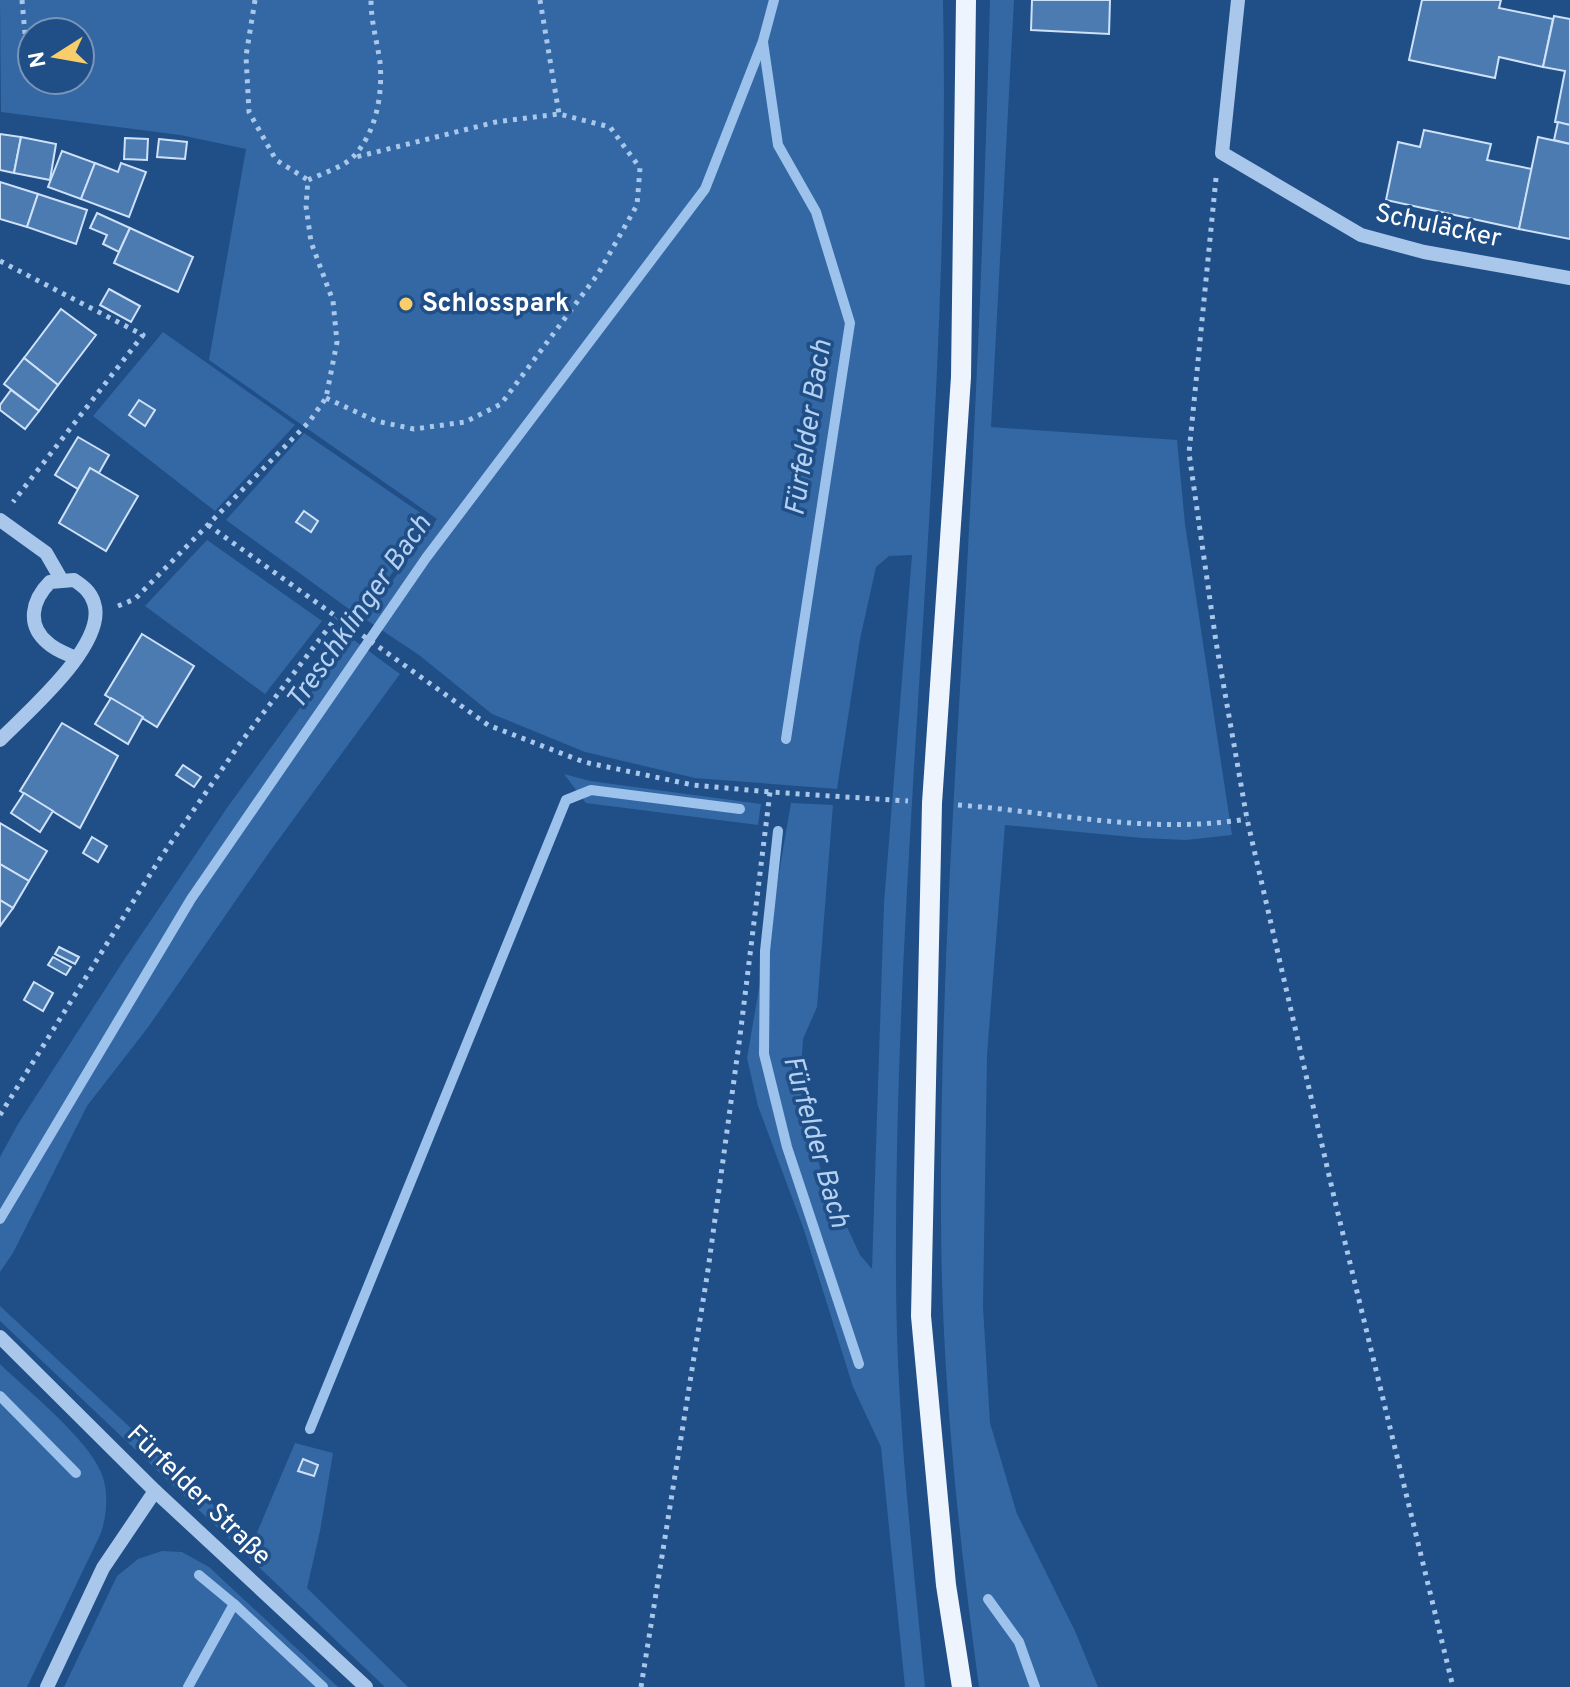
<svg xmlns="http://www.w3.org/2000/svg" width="1570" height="1687" font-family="Overpass,sans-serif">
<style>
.green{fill:#3368a4;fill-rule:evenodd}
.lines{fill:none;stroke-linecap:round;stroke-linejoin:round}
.stream{stroke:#9dc2ec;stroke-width:10}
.building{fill:#4c7bb1;stroke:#cee1f8;stroke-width:2}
.path{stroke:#a9c7ea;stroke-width:5;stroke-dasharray:4 6;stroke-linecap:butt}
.minor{stroke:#a9c7ea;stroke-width:14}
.major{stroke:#edf4fe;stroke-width:20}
.poi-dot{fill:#f8cd6a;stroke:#204e87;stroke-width:3}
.labels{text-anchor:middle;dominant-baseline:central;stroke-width:7;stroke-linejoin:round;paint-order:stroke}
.street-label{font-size:26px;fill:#fff;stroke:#204e87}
.poi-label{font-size:26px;font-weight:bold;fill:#fff;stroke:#204e87;text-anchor:start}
.water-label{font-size:28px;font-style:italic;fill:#b5d1f2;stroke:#204e87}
</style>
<rect width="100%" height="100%" fill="#204e87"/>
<g class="green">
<path d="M 0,0 L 943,0 C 952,425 894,848 896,1272 C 896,1411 912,1549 925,1687 L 905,1687 L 881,1447 L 853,1387 L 804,1230 L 758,1106 L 747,1058 L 791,803 L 833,805 L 817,1007 L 803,1039 L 800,1089 L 821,1171 L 860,1255 L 872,1269 L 884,903 L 912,555 L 889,556 L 876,567 L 860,639 L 837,789 L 695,778 L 585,752 L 492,714 L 419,655 L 365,619 L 437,519 L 209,360 L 246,149 L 180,135 L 1,112 ZM 32,32 L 80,32 L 80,80 L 32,80 Z"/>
<path d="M 990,0 L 1014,0 L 991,427 L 1177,440 L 1185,524 L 1232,835 L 1186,840 L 1142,838 L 1005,825 L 987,1055 L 983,1307 L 990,1423 L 1017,1514 L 1075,1631 L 1098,1687 L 979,1687 C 958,1531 941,1371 941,1213 C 940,1004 954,795 966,585 C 977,390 985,195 990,0 Z"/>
<polygon points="163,332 295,425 215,511 93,416"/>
<polygon points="304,433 431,520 360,617 226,520"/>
<polygon points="207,540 322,621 265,694 145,606"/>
<polygon points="351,638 400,674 268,854 149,1026 87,1106 13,1253 0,1272 0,1157 18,1124 122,963 229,805"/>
<polygon points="564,774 590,781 761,804 758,825 586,803"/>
<polygon points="0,1306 253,1542 295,1443 333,1453 320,1531 307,1588 408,1687 385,1687 0,1321"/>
<path d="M 0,1364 C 29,1392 85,1436 101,1472 C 109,1491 107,1514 101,1533 L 27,1687 L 0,1687 Z"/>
<polygon points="162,1551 182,1552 209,1567 338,1687 64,1687 117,1576 138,1559"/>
</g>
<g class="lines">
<g class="stream">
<polyline points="763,42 778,145 816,212 850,323 786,739"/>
<polyline points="778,831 765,951 764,1054 787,1147 859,1364"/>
<polyline points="0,1219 191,899 426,558 705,189 763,41 774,0"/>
<polyline points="0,1396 76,1473"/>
<polyline points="310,1429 566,800 591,790 740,809"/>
<polyline points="199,1575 234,1604 323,1687"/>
<polyline points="988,1599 1019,1642 1035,1687"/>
<polyline points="188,1687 234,1604"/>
</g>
</g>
<g class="building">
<polygon points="1032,0 1110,0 1109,34 1031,30"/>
<polygon points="1422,0 1501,0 1499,8 1553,19 1543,67 1499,57 1495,78 1409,60"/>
<polygon points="1554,16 1570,19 1570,125 1555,122 1565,71 1543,67"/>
<polygon points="1558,122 1570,125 1570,144 1554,140"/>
<polygon points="1424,130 1491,144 1487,160 1532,169 1519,229 1386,200 1398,142 1420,147"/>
<polygon points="0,134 21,137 14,173 0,170"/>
<polygon points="21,137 56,144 50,180 14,173"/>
<polygon points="1538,137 1570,144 1570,239 1519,229"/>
<polygon points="125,138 148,139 147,160 124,159"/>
<polygon points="159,139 187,142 185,159 157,157"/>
<polygon points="62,151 95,163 81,199 48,187"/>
<polygon points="95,163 118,172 121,163 146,172 129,217 81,199"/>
<polygon points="0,182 38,194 27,227 0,219"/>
<polygon points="38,194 87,210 76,244 27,227"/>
<polygon points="97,213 130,228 119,252 103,244 107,235 90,228"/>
<polygon points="130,228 193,257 178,292 114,263"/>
<polygon points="109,289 140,306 131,322 100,305"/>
<polygon points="61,309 96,335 58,385 24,358"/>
<polygon points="24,358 58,385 39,411 4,384"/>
<polygon points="11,390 39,411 25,429 0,410 0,405"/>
<polygon points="139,400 155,410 145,426 129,415"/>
<polygon points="78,437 109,455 99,473 90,468 78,489 55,475"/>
<polygon points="90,468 138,496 106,551 59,523"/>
<polygon points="304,511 318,521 311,532 296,522"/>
<polygon points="142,634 194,666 157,727 105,695"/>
<polygon points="111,698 143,717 128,744 95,724"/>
<polygon points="62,723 118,756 80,828 20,791"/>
<polygon points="183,765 201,777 194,787 176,775"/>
<polygon points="24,793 53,811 40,832 11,813"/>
<polygon points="0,823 47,851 29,881 0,864"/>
<polygon points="92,837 107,846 98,862 83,853"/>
<polygon points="0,864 29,881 13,908 0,900"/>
<polygon points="0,900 13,908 0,926"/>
<polygon points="59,947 79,957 75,964 55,954"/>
<polygon points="53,957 71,967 66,975 48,965"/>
<polygon points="34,982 53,993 43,1011 24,1000"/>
<polygon points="303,1459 318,1465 314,1476 298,1471"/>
</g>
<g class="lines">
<g class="path">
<polyline points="22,0 26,45"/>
<polyline points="255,0 246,56 249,112 276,160 308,180"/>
<polyline points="540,0 559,114"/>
<polyline points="1216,178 1189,453 1216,642 1247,819 1334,1197 1453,1687"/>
<polyline points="0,261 143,335 13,502"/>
<polyline points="326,398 376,421 414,429 465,422 501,404 598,274 637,205 640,168 610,127 559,114 496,122 352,158"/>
<polyline points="208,525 488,725 584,762 693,785 770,792"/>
<path d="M 118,606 L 135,599 L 309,422 L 326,398 L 337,342 L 333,301 L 311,242 L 306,206 L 308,180 C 321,174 343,167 353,157 C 376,133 383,95 380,62 C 377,41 371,22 371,0"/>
<path d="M 958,805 C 1054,812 1150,835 1247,819"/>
<polyline points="0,1115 161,857 241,742 336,618"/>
<polyline points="641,1687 708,1270 740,1036 770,792 908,801"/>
</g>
<g class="minor">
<polyline points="1238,0 1222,153 1361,235 1424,252 1570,278"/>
<polyline points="0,520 46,553 61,579"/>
<path d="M 0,740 C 26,713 108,644 94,603 C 91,592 83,586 74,580 L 50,582 C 32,600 26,625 48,643 C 55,650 67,654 76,658"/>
<polyline points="0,1337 155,1491 366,1687"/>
<polyline points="47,1687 103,1568 155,1491"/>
</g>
<polyline class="major" points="962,1687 946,1585 921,1316 932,803 961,377 966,0"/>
</g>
<circle class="poi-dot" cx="406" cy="304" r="8"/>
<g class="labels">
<g class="street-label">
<text transform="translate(1438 227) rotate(12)">Schuläcker</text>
<text transform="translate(198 1496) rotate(44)">Fürfelder Straße</text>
</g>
<g class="poi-label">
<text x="422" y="304">Schlosspark</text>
</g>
<g class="water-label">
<text transform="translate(810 428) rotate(-81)">Fürfelder Bach</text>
<text transform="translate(360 613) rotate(-55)">Treschklinger Bach</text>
<text transform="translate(815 1142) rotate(74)">Fürfelder Bach</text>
</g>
</g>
<g transform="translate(56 56) rotate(259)"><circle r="38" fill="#204e87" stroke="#7995b7" stroke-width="2"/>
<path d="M0-6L14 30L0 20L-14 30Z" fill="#f8cd6a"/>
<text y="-12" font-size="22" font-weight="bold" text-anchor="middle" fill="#ffffff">N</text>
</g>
</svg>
